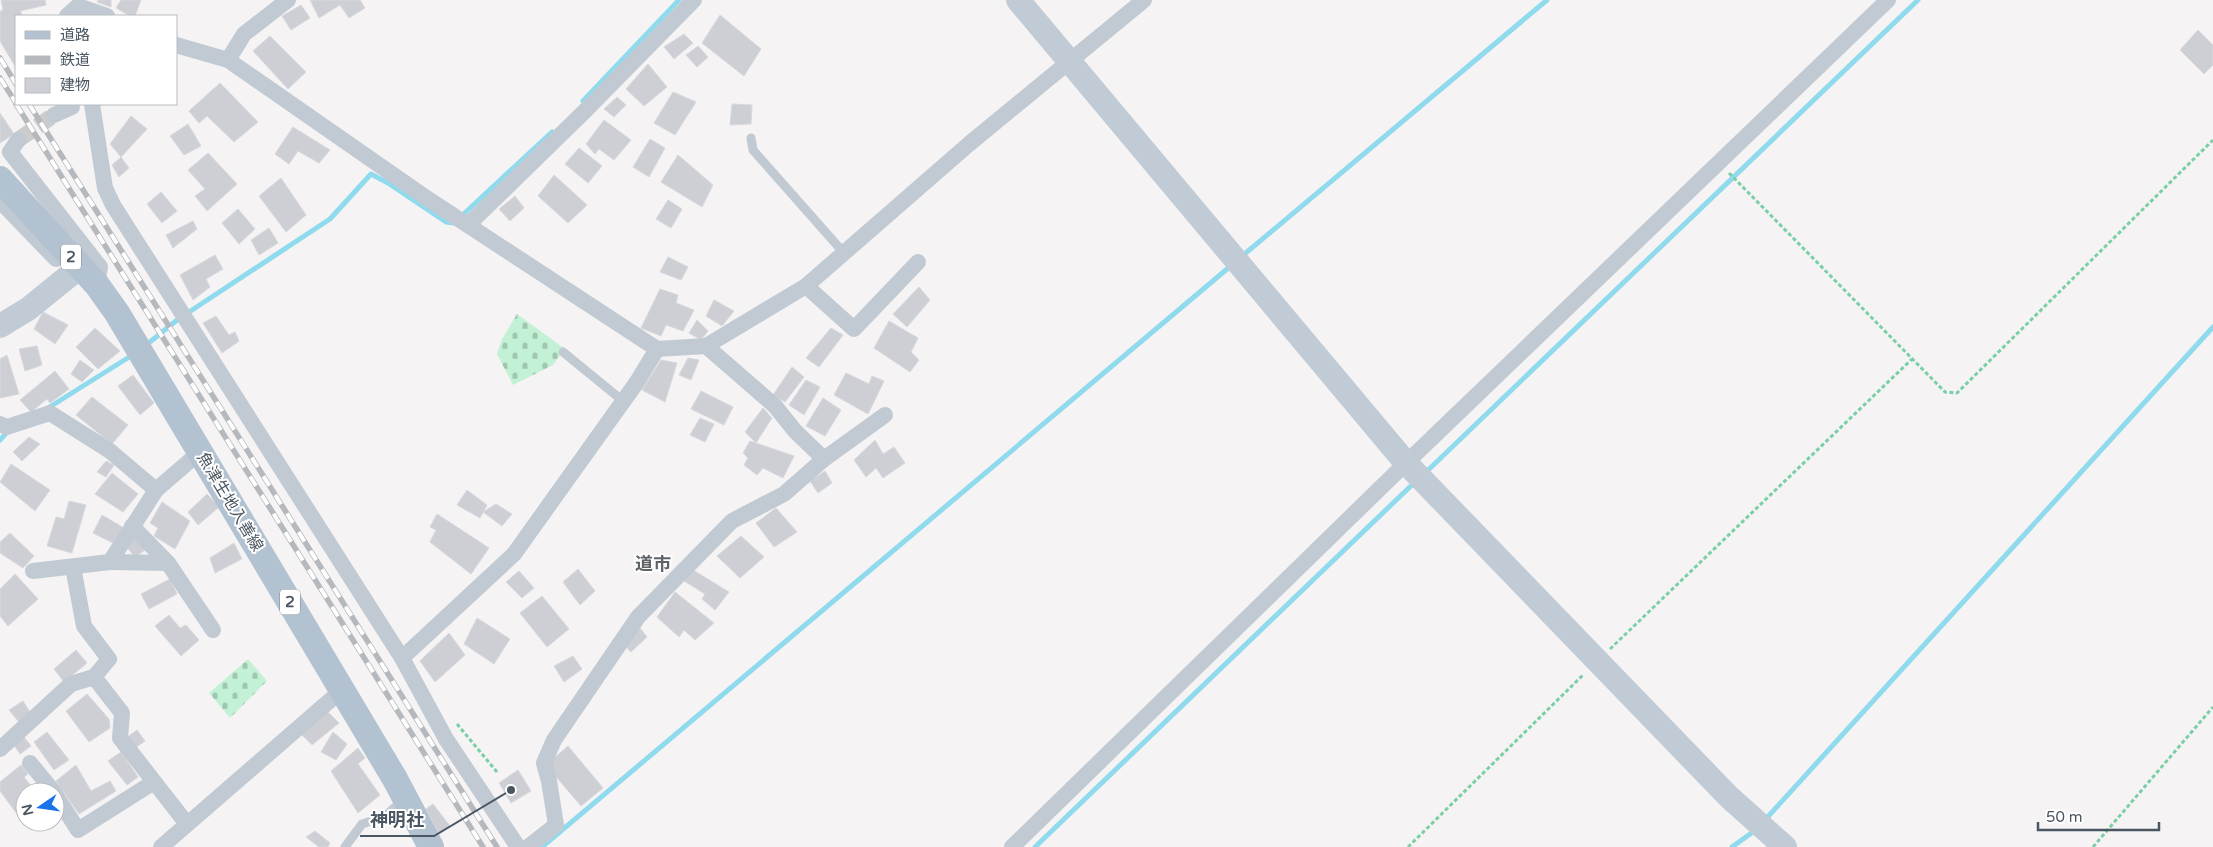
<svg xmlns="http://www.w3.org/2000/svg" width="2213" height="847" font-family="'Varela Round','Noto Sans JP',sans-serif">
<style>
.cemetery{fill:url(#cemetery-stones)}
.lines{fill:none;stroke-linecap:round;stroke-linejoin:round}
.stream{stroke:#90daee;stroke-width:5}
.building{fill:#cdcfd5;stroke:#d7d9de}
.street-tunnel{stroke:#caccce;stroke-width:16;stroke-dasharray:16 8;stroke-linecap:butt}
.path{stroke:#7ad0a6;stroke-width:3;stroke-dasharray:4 2.5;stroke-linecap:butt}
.lane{stroke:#c1cad2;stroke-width:9}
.street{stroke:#c1cad2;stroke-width:16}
.secondary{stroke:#c1cbd6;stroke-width:24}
.primary{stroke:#b3c2d1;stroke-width:26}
.rail-casing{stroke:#b5b8bd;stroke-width:5.5}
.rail{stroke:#fff;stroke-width:4;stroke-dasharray:11;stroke-linecap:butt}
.labels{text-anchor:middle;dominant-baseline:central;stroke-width:4;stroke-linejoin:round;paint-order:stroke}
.shield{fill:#fff;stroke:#808990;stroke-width:1}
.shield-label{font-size:15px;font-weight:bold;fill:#4a5661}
.street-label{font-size:16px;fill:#4a5661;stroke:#fff}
.neighbourhood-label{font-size:18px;font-weight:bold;fill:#5f6368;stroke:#fff}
.leader{fill:none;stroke:#4a5661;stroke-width:2}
.callout-dot{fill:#4a5661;stroke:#fff;stroke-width:2}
.callout-label{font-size:18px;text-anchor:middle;font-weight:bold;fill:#4a5661;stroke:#fff;stroke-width:4;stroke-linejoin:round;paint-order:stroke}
</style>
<defs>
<pattern id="cemetery-stones" width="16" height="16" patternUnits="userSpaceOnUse" patternTransform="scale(1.25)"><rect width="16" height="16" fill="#c3f1d5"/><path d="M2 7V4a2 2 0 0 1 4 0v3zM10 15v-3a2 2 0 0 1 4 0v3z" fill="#a0c6b0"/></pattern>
</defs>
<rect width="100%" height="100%" fill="#f5f3f3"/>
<g class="cemetery">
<polygon points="517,314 565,349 553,365 513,385 497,354 502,339"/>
<polygon points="248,659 267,681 230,718 209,693"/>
</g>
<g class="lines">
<g class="stream">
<polyline points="583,101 679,0"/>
<polyline points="1241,257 1547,0"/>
<polyline points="145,346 177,320 330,219 371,174 388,183 446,222 454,223 552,132"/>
<polyline points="48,408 134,354"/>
<polyline points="0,440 8,431"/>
<polyline points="1424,474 1918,0"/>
<polyline points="1764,821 2213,327"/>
<polyline points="542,847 1233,264"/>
<polyline points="1035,847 1416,481"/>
<polyline points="1732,847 1757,829"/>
</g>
</g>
<g class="building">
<polygon points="1,0 45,0 46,5 20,11 23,16 16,16 16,68 0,41 0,12 3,9"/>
<polygon points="98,0 111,0 111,7 97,2"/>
<polygon points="121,0 141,0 135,16 130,16 116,8"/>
<polygon points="310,0 360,0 365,8 349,18 340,5 319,18"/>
<polygon points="301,5 310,18 291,30 282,16"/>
<polygon points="720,15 761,49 744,76 702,43"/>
<polygon points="2198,30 2213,45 2213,65 2204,74 2180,50"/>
<polygon points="684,34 693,43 674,59 664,47"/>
<polygon points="270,36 306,72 288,89 253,51"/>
<polygon points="698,46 708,57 697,67 686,55"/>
<polygon points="648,64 667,87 644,106 626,89"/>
<polygon points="220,83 258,122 234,142 207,116 199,123 189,111"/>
<polygon points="673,92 696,102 675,135 654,123"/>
<polygon points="617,97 626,105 614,117 604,109"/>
<polygon points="732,104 752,105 751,124 730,125"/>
<polygon points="0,113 14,134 0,143"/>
<polygon points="131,116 147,129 121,157 110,144"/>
<polygon points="604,120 631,140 614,160 599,149 595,154 586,144"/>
<polygon points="188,124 201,146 184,155 170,136"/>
<polygon points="293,127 330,150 319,163 298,151 289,164 275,154"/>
<polygon points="650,139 665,148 649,177 633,167"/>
<polygon points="579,148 602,166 588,183 565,164"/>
<polygon points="208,153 237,184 207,211 195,196 205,189 188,170"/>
<polygon points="678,155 713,185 702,207 661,182"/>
<polygon points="121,157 129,168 119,177 112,165"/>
<polygon points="554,175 587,205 568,223 538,196"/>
<polygon points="281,178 306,215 286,232 259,196"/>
<polygon points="161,192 177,211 162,223 147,204"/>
<polygon points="515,196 524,208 510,221 499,209"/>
<polygon points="668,200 682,209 671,228 656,219"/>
<polygon points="238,209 255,229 239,244 222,223"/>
<polygon points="193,221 197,229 173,248 166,235"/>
<polygon points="269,228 278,243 259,255 251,240"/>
<polygon points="215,255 223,269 206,279 210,287 193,300 180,275"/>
<polygon points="668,257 688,267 681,280 660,272"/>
<polygon points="919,287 930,300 907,327 893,314"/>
<polygon points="660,289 678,295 676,303 694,310 683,331 666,325 661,336 641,328"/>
<polygon points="714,300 734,311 722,326 706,316"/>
<polygon points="43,312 68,325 55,344 34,329"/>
<polygon points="216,316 229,335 235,332 239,341 222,353 203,323"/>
<polygon points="697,320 708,331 701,340 689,333"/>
<polygon points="889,321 918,338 911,352 919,360 910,372 874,348"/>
<polygon points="95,328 120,351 98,369 76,347"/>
<polygon points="831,328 843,335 819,367 806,358"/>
<polygon points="37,346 42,365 25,371 19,349"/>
<polygon points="7,355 19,394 0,398 0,359"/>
<polygon points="688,358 699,360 691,380 679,375"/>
<polygon points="80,360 94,370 82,382 71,374"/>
<polygon points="661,360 677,363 665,402 642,390"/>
<polygon points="792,367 804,377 785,402 773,395"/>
<polygon points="55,371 69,389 50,403 47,399 31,412 20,400"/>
<polygon points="846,373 869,384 872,376 884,381 868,414 834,395"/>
<polygon points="133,375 154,403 140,415 118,386"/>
<polygon points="806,380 820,387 804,415 789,405"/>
<polygon points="701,391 733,407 724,425 691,409"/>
<polygon points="92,397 128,425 112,444 76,415"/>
<polygon points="823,398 841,410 825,436 806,426"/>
<polygon points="763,408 772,418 756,443 745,432"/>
<polygon points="700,418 714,424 705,442 690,435"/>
<polygon points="29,437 40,444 22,461 13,452"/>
<polygon points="875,440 883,454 894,447 905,463 883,478 876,468 866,477 854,460"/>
<polygon points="750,441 794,456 783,478 763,468 757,475 744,465 748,458 743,453"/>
<polygon points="106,461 114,465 106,477 97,472"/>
<polygon points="11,464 50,490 35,511 0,482"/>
<polygon points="825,471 832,483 818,493 810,481"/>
<polygon points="112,473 138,494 123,512 95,494"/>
<polygon points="467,490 487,505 480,518 457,505"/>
<polygon points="207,494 219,507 198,525 188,512"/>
<polygon points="69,501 86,505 72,553 47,546 56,517 64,519"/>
<polygon points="162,502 190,521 175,549 154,536 158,528 150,523"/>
<polygon points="496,504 512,514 502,526 483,512"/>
<polygon points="776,508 797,532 774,547 756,523"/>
<polygon points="437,514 489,548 471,574 430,542 436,530 430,527"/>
<polygon points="102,515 124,528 115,544 93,533"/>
<polygon points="10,533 34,556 23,568 0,553 0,542"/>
<polygon points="741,536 764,557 740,578 717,556"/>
<polygon points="134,538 145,550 135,557 125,545"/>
<polygon points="234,543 242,559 215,573 210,558"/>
<polygon points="578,569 595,591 580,605 563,582"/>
<polygon points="693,570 729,592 715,610 702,599 705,594 684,581"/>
<polygon points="519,571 534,588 522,598 506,582"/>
<polygon points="15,574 38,599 8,626 0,616 0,589"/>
<polygon points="170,579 177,594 149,609 141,594"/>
<polygon points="675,592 714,623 695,640 684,630 679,637 657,617"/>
<polygon points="542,596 569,629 547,647 520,613"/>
<polygon points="169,615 180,628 186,625 199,640 181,656 155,626"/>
<polygon points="477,618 510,639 494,664 464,644"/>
<polygon points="640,628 647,637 631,652 624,645"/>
<polygon points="449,633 465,655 435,682 420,661"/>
<polygon points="76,650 87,663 64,682 54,669"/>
<polygon points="573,656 582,669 564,682 554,666"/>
<polygon points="87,694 109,719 110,728 89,742 66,711"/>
<polygon points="23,701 30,712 19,722 9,710"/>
<polygon points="328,712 339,723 312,745 302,735"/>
<polygon points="137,730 145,741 135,748 126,738"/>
<polygon points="47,732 69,760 54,770 34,742"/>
<polygon points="333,732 347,744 336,760 321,752"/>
<polygon points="24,737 31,746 20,754 13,744"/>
<polygon points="568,746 603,788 581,806 546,765"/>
<polygon points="358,748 365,758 358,764 380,795 358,813 331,771"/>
<polygon points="121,752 138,777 127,785 108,761"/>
<polygon points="21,765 28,774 24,777 36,792 25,792 25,808 17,814 0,791 0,782"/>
<polygon points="76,765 91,791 110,781 116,791 79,814 56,781"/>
<polygon points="518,770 531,791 511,803 499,783"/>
<polygon points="433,804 450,826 439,834 426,809"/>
<polygon points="315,831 330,843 328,847 319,847 306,837"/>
</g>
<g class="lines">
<polyline class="street-tunnel" points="18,140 54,115"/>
<g class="path">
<polyline points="1729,173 1945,392 1957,393 2213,140"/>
<polyline points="1610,649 1912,359"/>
<polyline points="457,724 497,772"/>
<polyline points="1408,847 1584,674"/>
<polyline points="2093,847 2213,707"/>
</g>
<g class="lane">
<polyline points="751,138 753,150 844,253"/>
<polyline points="563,352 623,401"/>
<polyline points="345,847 362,824 384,817 403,800"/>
</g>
<g class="street">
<polyline points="67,16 78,6 107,16"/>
<polyline points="176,45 228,60 428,199 657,349 706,346 806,286 969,144 1144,0"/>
<polyline points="228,60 244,34 288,0"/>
<polyline points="92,104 105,188 113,205 402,658 446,739 518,847"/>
<polyline points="54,115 72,107 71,104"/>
<polyline points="18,140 10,152 100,267 97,285"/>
<polyline points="0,201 56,259"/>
<polyline points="469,224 587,109 694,0"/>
<polyline points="806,286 854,329 918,262"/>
<polyline points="0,424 7,427 50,413 110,451 156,490 200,452"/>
<polyline points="824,459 885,415"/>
<polyline points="132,526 168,563 110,562 156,490"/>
<polyline points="168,563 213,630"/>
<polyline points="73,567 84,626 109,659 94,677 122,713 120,738 187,824"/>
<polyline points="33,571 110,562"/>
<polyline points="402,658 514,554 637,382 657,349"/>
<polyline points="0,749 71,684 94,677"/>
<polyline points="30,763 54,792"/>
<polyline points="55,794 78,830 154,782"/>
<polyline points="161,847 342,690"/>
<polyline points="528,847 556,825 549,781 544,763 554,740 638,617 732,521 784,494 824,459 795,431 775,406 706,346"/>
<polyline points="1012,847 1406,463 1888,0"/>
</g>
<g class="secondary">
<polyline points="1018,0 1406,463 1729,797 1785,847"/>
<polyline points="0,326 28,309 80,267"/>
</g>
<polyline class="primary" points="0,179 97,285 117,313 395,779 431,847"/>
<defs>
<g id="rail">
<polyline points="0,58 16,84"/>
<polyline points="0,78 16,103"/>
<polyline points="16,104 483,847"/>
<polyline points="29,104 497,847"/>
</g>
</defs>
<use href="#rail" class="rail-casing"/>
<use href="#rail" class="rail"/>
</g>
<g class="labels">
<g class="shield">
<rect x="61" y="244.5" width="20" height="25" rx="4"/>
<rect x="280" y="589.5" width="20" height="25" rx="4"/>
</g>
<g class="shield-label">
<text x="71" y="257">2</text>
<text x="290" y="602">2</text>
</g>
<g class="street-label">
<text transform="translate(230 502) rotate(59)">魚津生地入善線</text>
</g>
<g class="neighbourhood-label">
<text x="653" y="564">道市</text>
</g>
</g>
<path class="leader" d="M511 790L434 836H360"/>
<circle class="callout-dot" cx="511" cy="790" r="5"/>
<g class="callout-label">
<text x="397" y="826">神明社</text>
</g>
<rect x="15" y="15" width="162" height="90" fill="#ffffff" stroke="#b7bbc0"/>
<rect x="25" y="31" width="25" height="8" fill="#b3c2d1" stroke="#b7bbc0"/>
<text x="60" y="40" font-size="15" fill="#4a5661">道路</text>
<rect x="25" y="56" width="25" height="8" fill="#b5b8bd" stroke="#b7bbc0"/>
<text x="60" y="65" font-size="15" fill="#4a5661">鉄道</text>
<rect x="25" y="78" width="25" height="15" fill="#cdcfd5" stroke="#b7bbc0"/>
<text x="60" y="90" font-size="15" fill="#4a5661">建物</text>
<g transform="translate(40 807) rotate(257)"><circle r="24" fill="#ffffff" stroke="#b7bbc0"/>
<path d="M0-4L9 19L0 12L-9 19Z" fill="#1a73e8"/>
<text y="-8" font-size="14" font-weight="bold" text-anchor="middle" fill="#4a5661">N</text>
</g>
<path d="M2038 822v8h121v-8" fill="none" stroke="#4a5661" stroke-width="2.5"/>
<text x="2046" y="822" font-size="15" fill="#4a5661" stroke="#ffffff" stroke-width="4" paint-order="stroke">50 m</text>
</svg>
